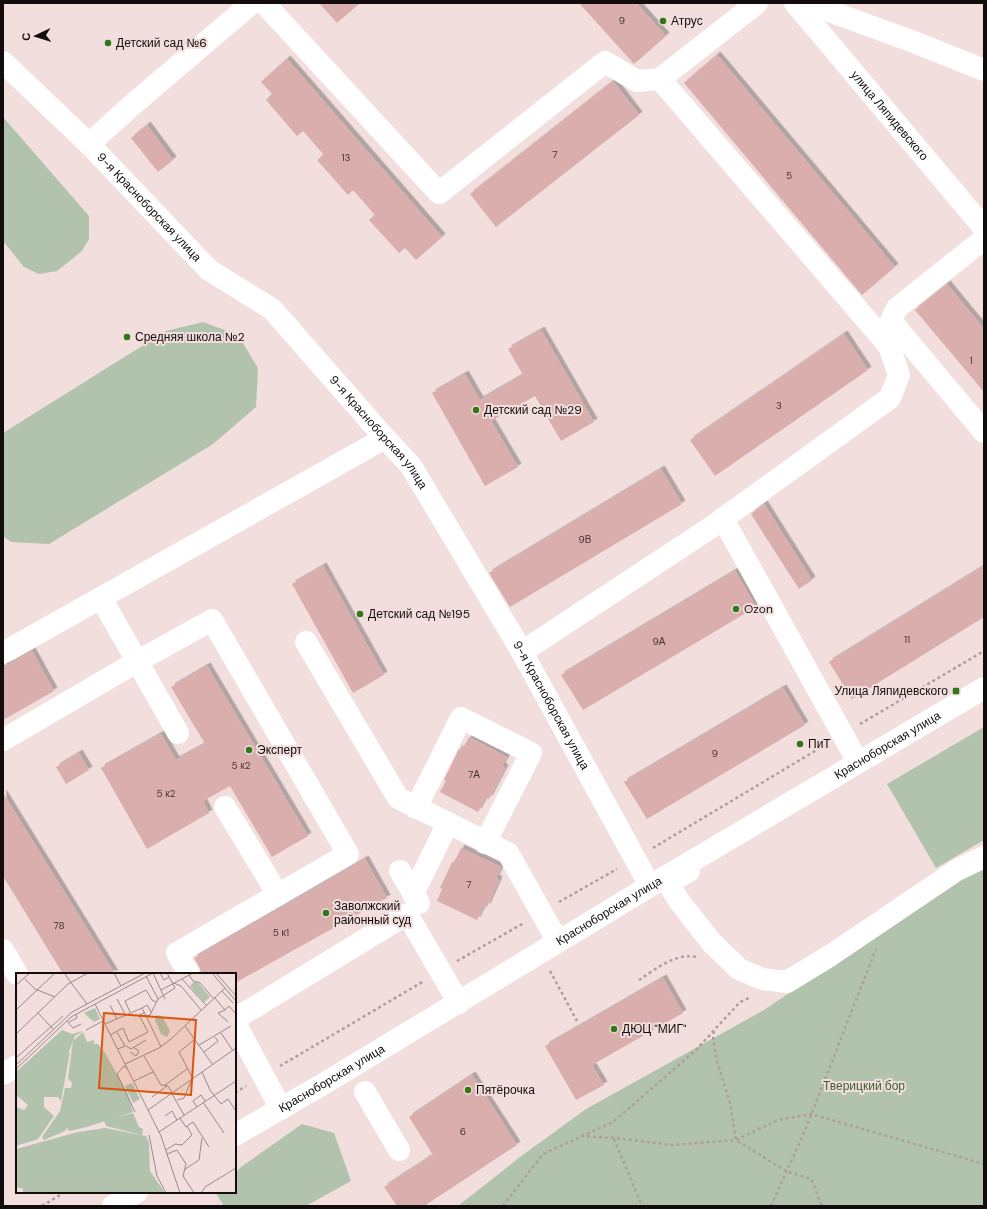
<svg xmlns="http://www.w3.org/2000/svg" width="987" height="1209" font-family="'DM Sans',sans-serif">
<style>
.green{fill:#b2c3ad}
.building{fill:#dbaeae;filter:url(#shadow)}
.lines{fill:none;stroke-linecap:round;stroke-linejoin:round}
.path{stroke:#ae9f9e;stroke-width:2.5;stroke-dasharray:3 3;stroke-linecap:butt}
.minor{stroke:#fff;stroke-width:22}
.poi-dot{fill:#317617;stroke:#f1dedd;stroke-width:1.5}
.labels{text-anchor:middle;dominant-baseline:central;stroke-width:4;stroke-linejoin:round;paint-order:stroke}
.number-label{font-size:10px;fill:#453434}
.poi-label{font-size:12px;fill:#130c0c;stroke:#f1dedd;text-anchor:start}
.street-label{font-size:12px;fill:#130c0c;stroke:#f1dedd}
.park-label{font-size:12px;fill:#395c2f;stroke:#f1dedd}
.inset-road{fill:none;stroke:#988a89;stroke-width:1}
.view{fill:#dd550c;fill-opacity:0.15;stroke:#dd550c;stroke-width:2}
.inset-edge{fill:none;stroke:#130c0c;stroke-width:2}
</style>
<defs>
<filter id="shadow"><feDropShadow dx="3.5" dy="-3.5" stdDeviation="0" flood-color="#0004"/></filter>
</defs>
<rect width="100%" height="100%" fill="#f1dedd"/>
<g class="green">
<polygon points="3,117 89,216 89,239 82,251 57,271 39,274 24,267 3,241"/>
<polygon points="203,322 238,335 258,368 256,407 213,444 49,544 11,542 3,536 3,433 166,331"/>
<polygon points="984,727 984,840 936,868 887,784"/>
<polygon points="984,862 984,1206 458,1206 520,1157 586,1109 764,1010"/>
<polygon points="302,1124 334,1133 351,1181 306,1206 224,1206 215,1192 235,1192 235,1173 241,1167"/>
</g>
<g class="building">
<polygon points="319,3 360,3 337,23"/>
<polygon points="579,3 636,3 666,36 634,64"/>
<polygon points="717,55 895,267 862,295 684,83"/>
<polygon points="287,59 442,237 416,260 405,248 399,253 369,220 375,215 353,190 348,195 317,160 324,155 303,131 297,136 266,100 272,94 261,82"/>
<polygon points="613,81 639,115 496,227 470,194"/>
<polygon points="147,125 173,160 158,172 131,138"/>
<polygon points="947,284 984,329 984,392 915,310"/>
<polygon points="541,330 594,422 561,441 535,396 491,421 518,467 485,486 432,393 465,374 480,400 523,375 508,349"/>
<polygon points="844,334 868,370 715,476 690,440"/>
<polygon points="661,469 682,504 510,607 489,573"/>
<polygon points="764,504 812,580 799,589 751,514"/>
<polygon points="323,566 384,675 353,693 292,584"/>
<polygon points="984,566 984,617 852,699 829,662"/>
<polygon points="735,571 756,607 583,710 561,675"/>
<polygon points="32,651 54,691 3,720 3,665 9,664"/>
<polygon points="207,666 308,836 272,857 230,786 203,801 209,813 147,849 101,768 161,734 176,760 205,744 171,687"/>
<polygon points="783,688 805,725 647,819 624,782"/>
<polygon points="469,737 507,757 502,766 505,768 489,799 486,797 478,812 440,792 446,781 444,780 459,749 462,750"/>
<polygon points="79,753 89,770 66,784 56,767"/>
<polygon points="3,793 115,974 63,974 3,876"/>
<polygon points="461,848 501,867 496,878 499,880 487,907 484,905 477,920 437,901 442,889 440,888 452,862 454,863"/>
<polygon points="365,859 387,898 235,983 235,974 201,974 200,968 194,958"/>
<polygon points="663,978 683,1013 592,1065 604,1085 576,1100 545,1046"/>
<polygon points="472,1075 517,1145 424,1206 397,1206 384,1187 433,1155 409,1117"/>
</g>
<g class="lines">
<g class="path">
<polyline points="860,724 984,651"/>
<polyline points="653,848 825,745"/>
<polyline points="559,902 617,869"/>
<polyline points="457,961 524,923"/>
<polyline points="550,971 577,1021"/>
<path d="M 639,980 C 654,970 677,952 696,957"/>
<polyline points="714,1031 713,1040 717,1061 730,1103 736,1140 786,1171 811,1179 822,1206"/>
<polyline points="280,1066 424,981"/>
<polyline points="235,1093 246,1086"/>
<polyline points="581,1136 614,1138 673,1145 736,1140 778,1120 811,1114 984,1164"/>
<polyline points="614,1139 642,1206"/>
<polyline points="42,1206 65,1192"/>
<polyline points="503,1206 543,1154 613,1122 696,1050 740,1002 751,997"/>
<polyline points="771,1206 804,1133 876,949"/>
</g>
<g class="minor">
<polyline points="264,3 439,193 605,62 637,81 660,79 757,3"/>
<path id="s1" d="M 795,3 L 984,228"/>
<polyline points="807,3 914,42 984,70"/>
<path id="s2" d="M 3,62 L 89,144 L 209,270 L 272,309 L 385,438 L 411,466 L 522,652 L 650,886"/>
<polyline points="660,79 889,346"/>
<polyline points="89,144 131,106 252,3"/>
<polyline points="891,321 984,432"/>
<polyline points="723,519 858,762"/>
<polyline points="101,598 178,733"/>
<polyline points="306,642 398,798 448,823 413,894"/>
<polyline points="522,652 710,528 890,398 899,375 889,346 891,321 897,308 984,239"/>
<polyline points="3,653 385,438"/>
<polyline points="3,740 138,661 212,620 348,854 177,953 189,974"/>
<polyline points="225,807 278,895"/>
<polyline points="416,808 461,718 531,753 485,843"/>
<polyline points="448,823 508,853 558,942"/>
<polyline points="400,871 419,903"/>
<polyline points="689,871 672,881 671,888 679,901 712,943 739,969 762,979 787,982 831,955 957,870 984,857"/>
<polyline points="3,950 17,974"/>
<polyline points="235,1019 407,914 459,1003"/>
<polyline points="235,1023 281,1109"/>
<polyline points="3,1074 17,1066"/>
<polyline points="365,1092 399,1150"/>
<path id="s3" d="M 235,1135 L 325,1083 L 650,886 L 984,688"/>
<polyline points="113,1206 137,1192"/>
</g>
</g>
<g class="poi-dot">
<circle cx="663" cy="21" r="4"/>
<circle cx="108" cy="43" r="4"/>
<circle cx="127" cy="337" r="4"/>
<circle cx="476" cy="410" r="4"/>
<circle cx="736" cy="609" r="4"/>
<circle cx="360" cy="614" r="4"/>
<rect x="952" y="687" width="8" height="8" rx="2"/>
<circle cx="800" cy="744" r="4"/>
<circle cx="249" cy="750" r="4"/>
<circle cx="326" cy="913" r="4"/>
<circle cx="614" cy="1029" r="4"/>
<circle cx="468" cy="1090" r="4"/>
</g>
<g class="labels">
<g class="number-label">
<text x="622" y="20">9</text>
<text x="555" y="154">7</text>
<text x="346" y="157">13</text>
<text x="789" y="175">5</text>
<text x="971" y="360">1</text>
<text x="779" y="405">3</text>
<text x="585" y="539">9В</text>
<text x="907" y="639">11</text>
<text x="659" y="641">9А</text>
<text x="715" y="753">9</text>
<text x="241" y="765">5 к2</text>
<text x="474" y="774">7А</text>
<text x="166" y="793">5 к2</text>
<text x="469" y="884">7</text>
<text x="59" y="925">78</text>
<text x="281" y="932">5 к1</text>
<text x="463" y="1131">6</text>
</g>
<g class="poi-label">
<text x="671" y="21">Атрус</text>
<text x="116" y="43">Детский сад №6</text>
<text x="135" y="337">Средняя школа №2</text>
<text x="484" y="410">Детский сад №29</text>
<text x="744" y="609">Ozon</text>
<text x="368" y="614">Детский сад №195</text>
<text x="948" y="691" text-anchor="end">Улица Ляпидевского</text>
<text x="808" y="744">ПиТ</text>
<text x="257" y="750">Эксперт</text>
<text x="334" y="906">Заволжский<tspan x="334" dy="14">районный суд</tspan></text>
<text x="622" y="1029">ДЮЦ "МИГ"</text>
<text x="476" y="1090">Пятёрочка</text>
</g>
<g class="street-label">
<text stroke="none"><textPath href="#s1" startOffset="147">улица Ляпидевского</textPath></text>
<text stroke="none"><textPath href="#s2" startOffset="206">9-я Красноборская улица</textPath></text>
<text stroke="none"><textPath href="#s2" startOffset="530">9-я Красноборская улица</textPath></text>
<text stroke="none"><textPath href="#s2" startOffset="854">9-я Красноборская улица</textPath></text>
<text stroke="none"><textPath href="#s3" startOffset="760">Красноборская улица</textPath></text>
<text stroke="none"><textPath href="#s3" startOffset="436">Красноборская улица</textPath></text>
<text stroke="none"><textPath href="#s3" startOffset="112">Красноборская улица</textPath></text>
</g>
<g class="park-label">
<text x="864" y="1086">Тверицкий бор</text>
</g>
</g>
<g transform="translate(16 973)">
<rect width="220" height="220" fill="#f1dedd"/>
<path d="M 178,9 L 182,10 L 194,24 L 188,29 L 174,13 ZM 79,35 L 84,46 L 78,49 L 68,40 ZM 141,42 L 146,43 L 154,58 L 151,64 L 145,61 L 139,47 ZM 46,57 L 56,61 L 67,58 L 59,63 L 52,81 L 48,82 L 52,81 L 54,79 L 45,128 L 42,124 L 28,124 L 28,134 L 38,143 L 22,166 L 0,173 L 0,134 L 8,137 L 12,132 L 0,122 L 0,99 ZM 67,59 L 71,69 L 78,67 L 78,71 L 82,71 L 89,80 L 111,119 L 117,139 L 71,154 L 53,158 L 51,155 L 49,158 L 28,167 L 26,164 L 44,138 L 49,115 L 55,115 L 56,110 L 52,105 L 57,68 ZM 116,110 L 124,126 L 117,130 L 109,113 ZM 117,140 L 123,154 L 127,156 L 126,162 L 90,153 L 88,148 ZM 89,155 L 130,163 L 133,170 L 134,198 L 149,220 L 7,220 L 7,216 L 0,214 L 0,176 L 62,159 Z" fill="#b2c3ad"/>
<path class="inset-road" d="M 48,0 L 71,31M 98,0 L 105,13M 137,0 L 149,26M 144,0 L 148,7 L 153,4M 196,0 L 220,28M 200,0 L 220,23M 173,2 L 177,8 L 184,10 L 197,25M 130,3 L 142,26M 9,6 L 19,16 L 39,24M 166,6 L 190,32M 158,10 L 165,13 L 185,37M 0,12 L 14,0M 145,17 L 177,0M 206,18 L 217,30M 198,24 L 209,37 L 213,33 L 220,41M 101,26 L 109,41M 79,31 L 145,163 L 164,220M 94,32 L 101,46M 126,35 L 131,32 L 135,39M 0,37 L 39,0M 209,37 L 202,40 L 212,49M 114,39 L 109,28 L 130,17 L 136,27 L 140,29M 22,40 L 37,56M 130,43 L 145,74M 51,48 L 57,55 L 65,51M 53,49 L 61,45 L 60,41M 89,51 L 126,35 L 130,43 L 134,42 L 142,26 L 159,15 L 151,0M 169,53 L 197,92M 70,57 L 87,48M 101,59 L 109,73 L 102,76M 205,60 L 217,78M 0,61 L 52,11 L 72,0M 94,62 L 107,55 L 113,69 L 132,59 L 123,42 L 128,40M 183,72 L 215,53M 110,73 L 115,76 L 130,67M 114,79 L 120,83 L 123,78 L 117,74M 188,79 L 202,68 L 199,64M 128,83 L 145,112 L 152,113 L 157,121M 0,85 L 47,43M 109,91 L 143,75 L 155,66 L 209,15M 0,92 L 56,39 L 129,0M 111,95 L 108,93 L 101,101 L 119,139M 0,96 L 55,44 L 137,0M 186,99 L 194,117 L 205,131 L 212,126 L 220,138M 177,106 L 163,79 L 179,66M 118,108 L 137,99M 149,112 L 171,96M 156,121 L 168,142M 136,124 L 151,113M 161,127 L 168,125 L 175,108M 187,129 L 208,160M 181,134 L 177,128 L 185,122 L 189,128M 132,137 L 220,75M 149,143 L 156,138 L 161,147M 164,145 L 170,154 L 177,149 L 193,174M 143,159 L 220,108M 133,162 L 141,203 L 150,220M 150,177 L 159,171 L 166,172 L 176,162 L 171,153M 151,181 L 161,177 L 170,191 L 167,203 L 178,220M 168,197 L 183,187 L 186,165M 185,220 L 189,214 L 220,195"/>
<path class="view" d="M 88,40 L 180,47 L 175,122 L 83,115 Z"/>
<rect width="220" height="220" class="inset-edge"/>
</g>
<rect width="987" height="1209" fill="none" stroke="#130c0c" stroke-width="8"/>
<g transform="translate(36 36) rotate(266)" stroke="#f1dedd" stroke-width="3" paint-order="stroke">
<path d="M0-3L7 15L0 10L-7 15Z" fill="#130c0c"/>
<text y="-6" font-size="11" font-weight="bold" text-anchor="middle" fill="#130c0c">С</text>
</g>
</svg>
